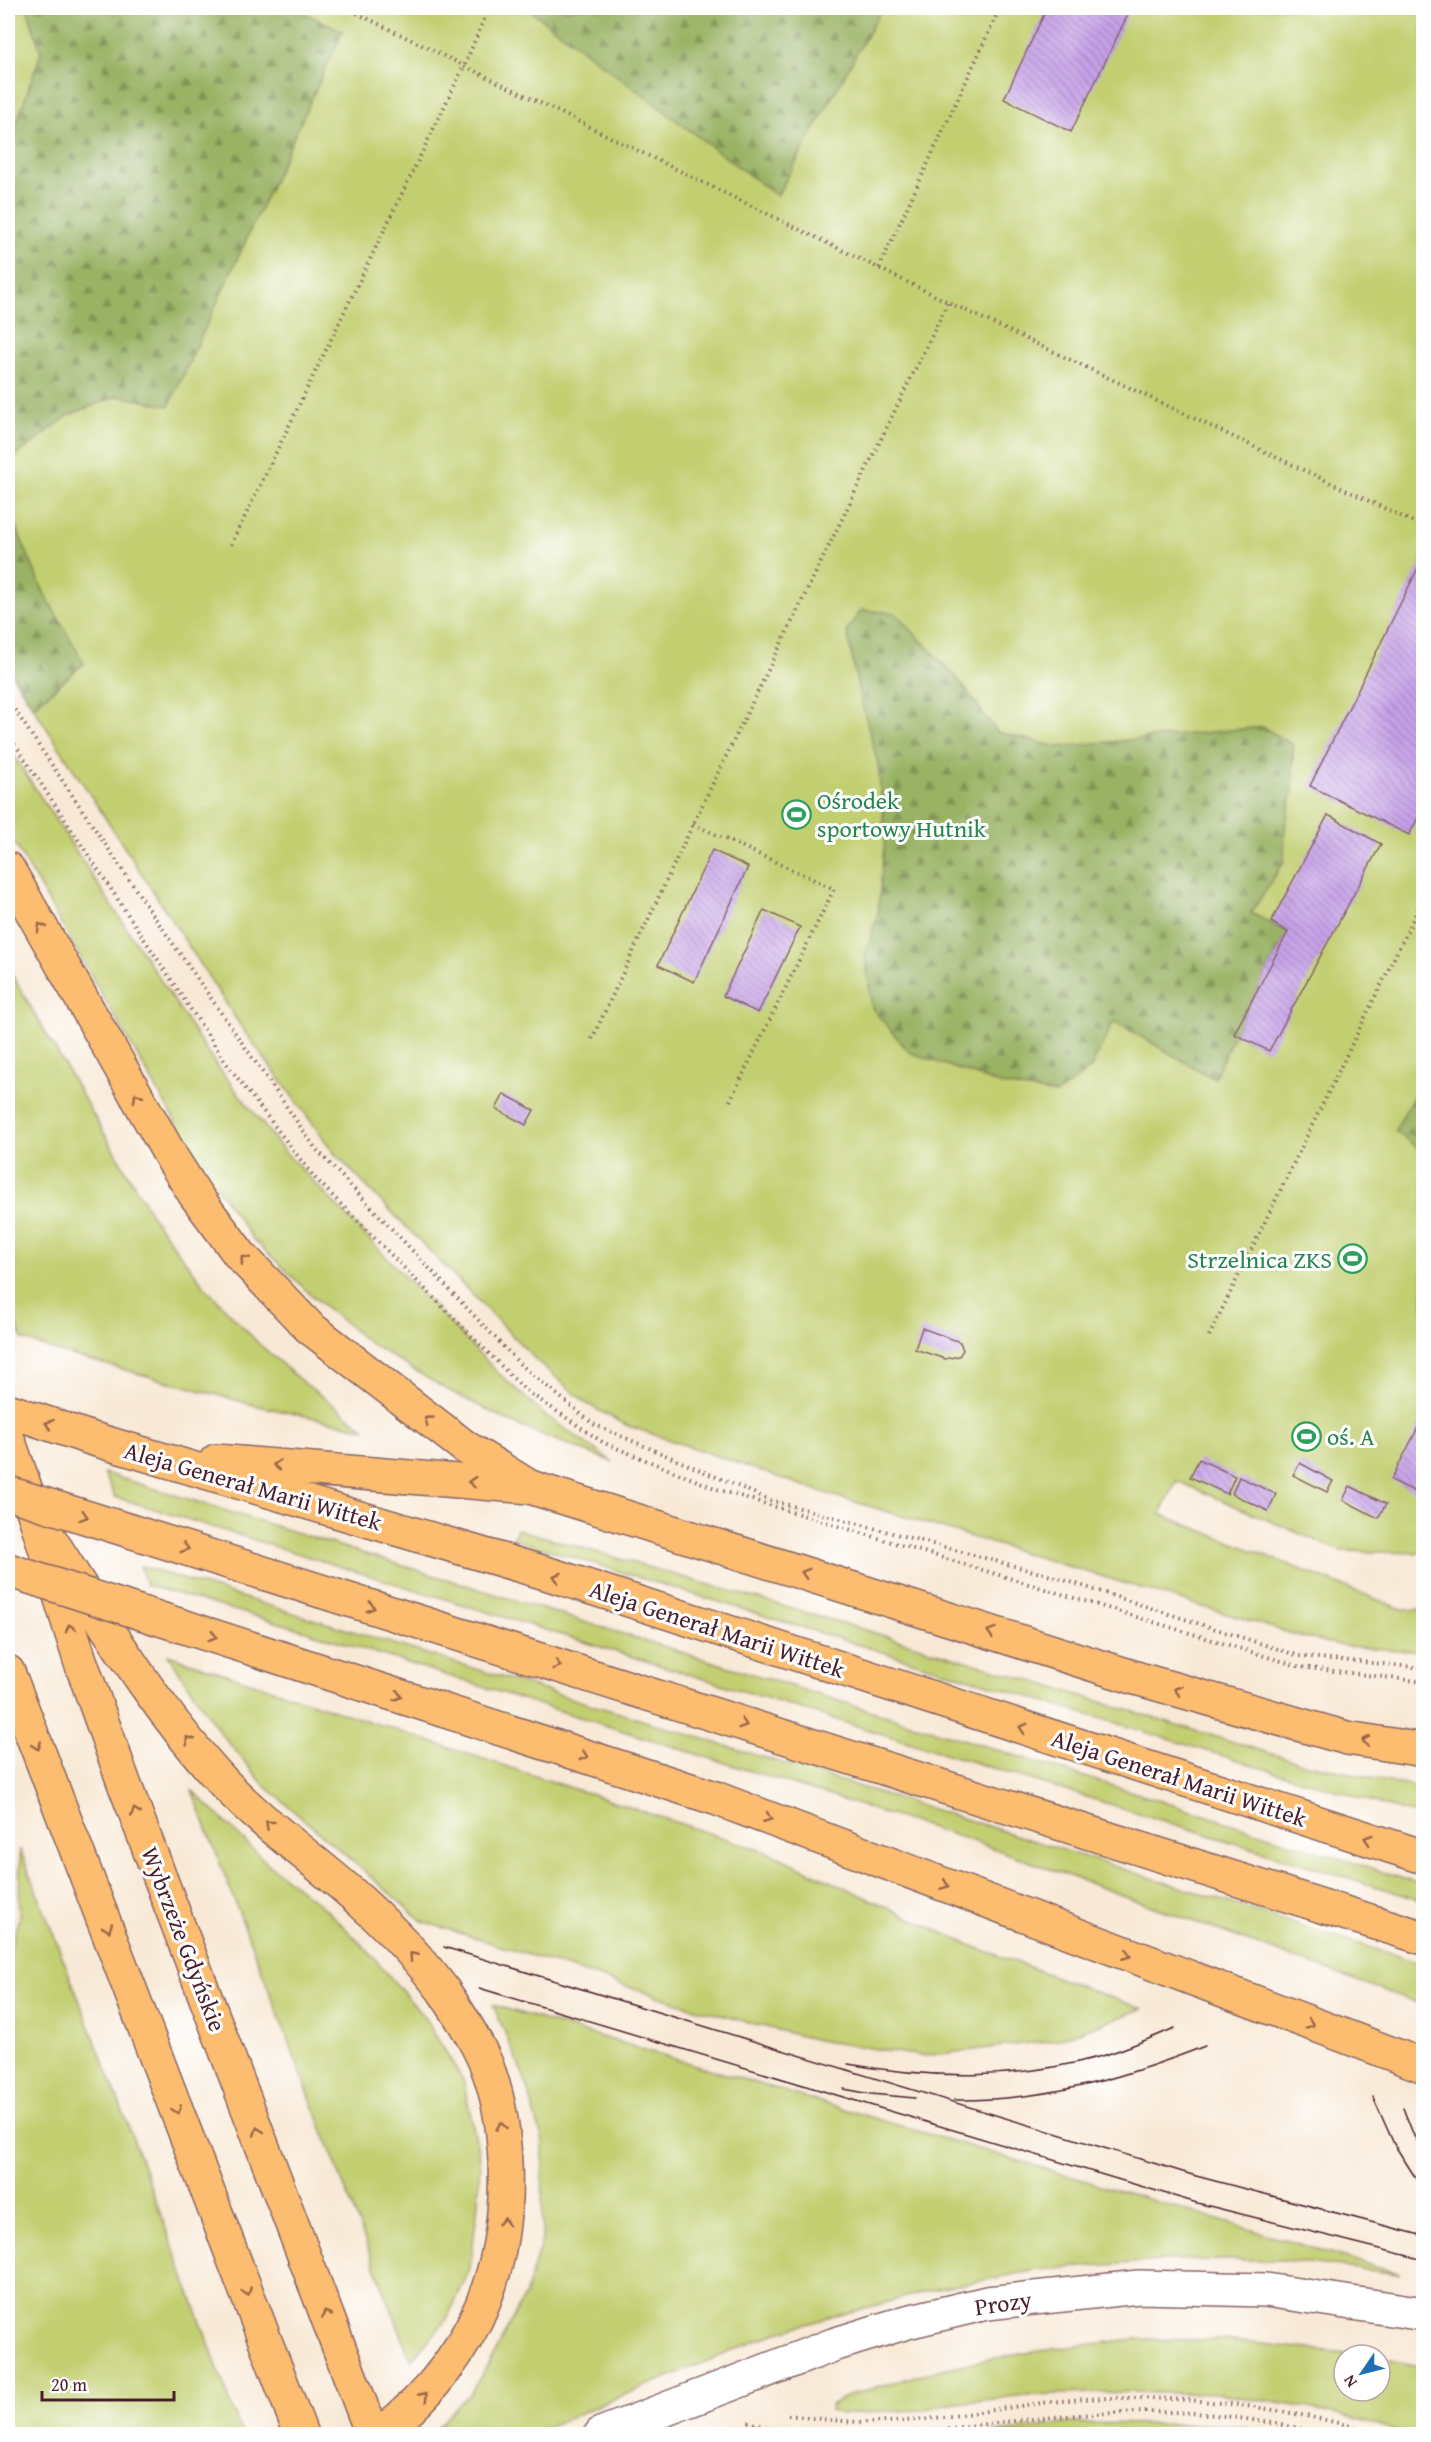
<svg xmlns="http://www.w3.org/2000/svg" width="1431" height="2442" font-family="'Gentium Book Plus',serif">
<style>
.green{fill:#c2cf71;stroke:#86774e;stroke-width:1.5}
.forest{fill:url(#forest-firs);stroke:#726847;stroke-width:1.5}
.building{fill:url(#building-back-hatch)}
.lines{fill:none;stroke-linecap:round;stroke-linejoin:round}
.minor-casing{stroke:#876667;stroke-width:36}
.major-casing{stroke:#876667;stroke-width:36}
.highway-casing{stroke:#876667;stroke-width:36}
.path{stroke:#876667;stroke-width:4;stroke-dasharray:1.5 4.5;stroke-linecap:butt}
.minor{stroke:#fff;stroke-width:33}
.major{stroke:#fcbd6f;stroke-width:33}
.highway{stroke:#fcbd6f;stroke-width:33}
.tram{stroke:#4a1f2b;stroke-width:1.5}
.major-bridge-casing{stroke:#876667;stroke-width:36;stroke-linecap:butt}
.major-bridge{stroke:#fcbd6f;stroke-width:33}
.oneway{stroke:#9a664a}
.labels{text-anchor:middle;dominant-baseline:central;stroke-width:6;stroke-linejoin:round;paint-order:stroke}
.leisure-label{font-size:24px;fill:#27864d;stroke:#fff;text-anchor:start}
.street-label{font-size:24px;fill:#4a1f2b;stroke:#fff}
</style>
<defs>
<pattern id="forest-firs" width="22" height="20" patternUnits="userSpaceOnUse" patternTransform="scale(1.5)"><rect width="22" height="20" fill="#99b263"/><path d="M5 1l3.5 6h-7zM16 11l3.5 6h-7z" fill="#7f9052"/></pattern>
<pattern id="building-back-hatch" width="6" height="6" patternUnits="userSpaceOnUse" patternTransform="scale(1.5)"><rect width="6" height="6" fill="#c6a1e8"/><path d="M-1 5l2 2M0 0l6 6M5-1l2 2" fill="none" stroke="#a383bc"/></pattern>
</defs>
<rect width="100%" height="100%" fill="#fff"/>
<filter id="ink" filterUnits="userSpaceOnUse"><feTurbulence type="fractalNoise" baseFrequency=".0167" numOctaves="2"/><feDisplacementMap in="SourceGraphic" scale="12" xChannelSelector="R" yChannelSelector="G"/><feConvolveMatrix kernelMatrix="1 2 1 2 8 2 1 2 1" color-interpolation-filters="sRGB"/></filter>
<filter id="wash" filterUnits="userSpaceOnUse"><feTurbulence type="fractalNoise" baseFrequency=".008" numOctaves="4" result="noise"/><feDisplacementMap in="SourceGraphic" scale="24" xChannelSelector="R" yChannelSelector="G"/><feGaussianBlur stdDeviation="1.35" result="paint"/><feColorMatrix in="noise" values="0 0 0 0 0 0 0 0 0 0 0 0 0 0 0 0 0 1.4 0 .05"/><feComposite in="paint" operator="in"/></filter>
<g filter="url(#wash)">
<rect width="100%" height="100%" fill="#f8e9d6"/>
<g class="green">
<polygon points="8,8 1423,8 1423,1547 1419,1553 1340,1551 1177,1481 1160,1514 1404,1610 1423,1609 1423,1652 1344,1646 1303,1637 822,1492 626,1425 587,1404 537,1361 335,1154 242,1028 33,707 84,663 45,595 8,509"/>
<polygon points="8,747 216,1065 285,1152 496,1371 545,1415 613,1462 519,1426 444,1388 369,1343 310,1294 252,1238 200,1164 8,832"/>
<polygon points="8,968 155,1221 205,1287 259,1344 300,1380 366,1429 254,1405 56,1351 22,1339 8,1302"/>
<polygon points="104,1473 1120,1788 1423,1885 1423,1901 115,1497"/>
<polygon points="517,1529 845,1624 1299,1762 1423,1789 1423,1817 513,1539"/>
<polygon points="140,1566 984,1825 1423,1964 1423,2005 976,1842 290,1626 146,1585"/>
<polygon points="168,1655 772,1854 967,1944 1142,2009 1056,2040 922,2056 817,2040 762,2026 688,2006 422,1921 264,1785 219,1731"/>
<polygon points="192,1790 267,1863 329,1912 368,1951 424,2017 463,2080 480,2158 478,2202 470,2269 447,2319 411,2360"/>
<polygon points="20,1849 123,2112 242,2434 8,2434 8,1957 19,1917"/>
<polygon points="493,2005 574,2029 1400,2274 1282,2260 1174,2260 1038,2270 932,2290 781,2331 529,2434 440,2434 437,2428 471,2392 495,2353 526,2292 542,2240 543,2141 524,2077"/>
<path d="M 1134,2339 L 1223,2340 L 1365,2355 L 1344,2355 L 1344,2391 L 1380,2391 L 1380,2358 L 1423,2367 L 1423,2434 L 1411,2434 L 1310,2408 L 1220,2394 L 1125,2392 L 1025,2395 L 950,2404 L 921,2410 L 840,2414 L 830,2410 L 831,2405 C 850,2393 870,2389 891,2383 C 972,2358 1050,2349 1134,2339 Z"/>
<polygon points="1071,2423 1230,2425 1275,2434 985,2434"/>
</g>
<g class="forest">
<polygon points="27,8 294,8 343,31 169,406 117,396 69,415 8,462 8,138 14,130 41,53"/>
<polygon points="527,8 882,8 777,196"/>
<polygon points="8,509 45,595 84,663 33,707 8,668"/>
<polygon points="861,610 895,613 957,678 997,732 1057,747 1263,727 1293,745 1293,790 1285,827 1284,862 1251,913 1288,932 1234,1034 1214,1079 1114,1021 1091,1068 1057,1094 1003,1085 909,1052 872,1008 865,955 878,914 885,836 878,764 858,688 847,631"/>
<polygon points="1419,1086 1423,1086 1423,1152 1395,1131"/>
</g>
<g id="blocks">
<g class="building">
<polygon points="1047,8 1131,8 1071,132 1004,99"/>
<polygon points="1420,564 1424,566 1424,806 1409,835 1310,786"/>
<polygon points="1328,815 1381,844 1269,1051 1234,1034 1288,932 1271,922"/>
<polygon points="712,850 748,867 694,982 658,965"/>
<polygon points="764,910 800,927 758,1013 723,996"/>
<polygon points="504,1094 534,1110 526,1125 496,1109"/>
<polygon points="922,1328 960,1342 963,1350 959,1356 945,1359 915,1349"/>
<polygon points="1424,1416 1424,1496 1391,1480"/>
<polygon points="1199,1459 1235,1476 1227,1494 1190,1477"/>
<polygon points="1300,1463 1333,1481 1327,1492 1293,1475"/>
<polygon points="1239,1477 1276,1494 1268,1511 1232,1494"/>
<polygon points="1350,1486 1386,1504 1378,1518 1343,1500"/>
</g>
</g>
</g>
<g filter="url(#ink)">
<use href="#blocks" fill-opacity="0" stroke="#876667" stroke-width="1.5"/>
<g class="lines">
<defs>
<polyline id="minor" points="601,2434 833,2345 907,2322 987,2303 1139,2287 1266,2290 1424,2314"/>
<g id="major">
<polyline points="8,1410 90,1438 552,1575 1424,1857"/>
<polyline points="216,1461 530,1487 1139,1679 1347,1738 1424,1750"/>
<polyline points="130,1531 1424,1938"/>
<polyline points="157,1618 715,1798 1424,2066"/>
</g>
<g id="highway">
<polyline points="8,869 173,1160 196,1196 240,1255 309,1327 465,1447 530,1487"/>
<polyline points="8,1439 35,1516 80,1660 124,1783 372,2434"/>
<path d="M 35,1516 C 95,1607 150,1704 225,1784 C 265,1826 315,1860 358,1899 C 388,1926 419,1958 443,1990 C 458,2012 476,2039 486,2064 C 498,2094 504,2131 505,2163 C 510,2275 469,2366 380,2434"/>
<polyline points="8,1672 301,2434"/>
</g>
</defs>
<use href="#minor" class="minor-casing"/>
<use href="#major" class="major-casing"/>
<use href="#highway" class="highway-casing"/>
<g class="path">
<polyline points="346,8 948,302 1424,527"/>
<polyline points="879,268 1000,8"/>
<polyline points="231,545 465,64 488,10 484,8"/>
<polyline points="8,700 153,915 316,1149 520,1364 593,1424 770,1500 1055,1577 1299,1656 1424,1668"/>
<polyline points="8,734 229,1067 315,1178 525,1390 604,1443 717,1489 1301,1667 1424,1682"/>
<polyline points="693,824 834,889 728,1105"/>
<polyline points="592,1039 693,824 948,302"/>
<polyline points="1209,1336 1424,897"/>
<path d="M 788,2415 C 820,2419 850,2423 883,2422 C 951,2420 1018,2403 1085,2399 C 1185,2394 1285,2407 1381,2434"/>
<polyline points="748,2422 786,2432 820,2434"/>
<path d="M 900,2434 C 990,2424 1079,2411 1170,2412 C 1223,2413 1277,2424 1329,2434"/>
</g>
<use href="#minor" class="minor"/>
<use href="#major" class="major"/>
<use href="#highway" class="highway"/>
<g class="tram">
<polyline points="444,1947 1196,2176 1424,2236"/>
<polyline points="479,1988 1197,2203 1424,2260"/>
<path d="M 848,2064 C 934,2079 1014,2080 1098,2057 C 1124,2050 1150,2038 1175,2028"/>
<polyline points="844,2089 871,2094 915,2098"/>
<polyline points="1373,2097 1394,2144 1424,2191"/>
<path d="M 954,2100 C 1045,2101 1121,2079 1205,2046"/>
<polyline points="1403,2108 1414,2136 1424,2151"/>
</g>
<defs>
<g id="major-bridge">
<polyline points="8,1493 130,1531"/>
<polyline points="8,1570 157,1618"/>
</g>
</defs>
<use href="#major-bridge" class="major-bridge-casing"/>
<use href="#major-bridge" class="major-bridge"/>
</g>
<defs><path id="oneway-chevron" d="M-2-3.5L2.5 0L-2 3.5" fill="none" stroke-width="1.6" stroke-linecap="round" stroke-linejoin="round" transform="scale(1.5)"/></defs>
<g class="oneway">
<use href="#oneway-chevron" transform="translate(41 927) rotate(-120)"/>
<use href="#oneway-chevron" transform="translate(137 1097) rotate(-119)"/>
<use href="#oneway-chevron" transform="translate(244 1259) rotate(-131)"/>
<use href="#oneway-chevron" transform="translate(428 1420) rotate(-144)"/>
<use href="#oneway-chevron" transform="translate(49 1424) rotate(-161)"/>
<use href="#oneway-chevron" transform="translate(277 1465) rotate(-175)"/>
<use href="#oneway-chevron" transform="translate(472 1482) rotate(-176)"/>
<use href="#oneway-chevron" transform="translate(84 1516) rotate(17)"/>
<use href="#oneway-chevron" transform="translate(185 1548) rotate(17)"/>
<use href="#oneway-chevron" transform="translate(805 1573) rotate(-163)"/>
<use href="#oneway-chevron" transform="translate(557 1577) rotate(-162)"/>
<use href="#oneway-chevron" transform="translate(371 1607) rotate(17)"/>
<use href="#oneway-chevron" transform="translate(70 1628) rotate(-107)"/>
<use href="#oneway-chevron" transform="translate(991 1632) rotate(-162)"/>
<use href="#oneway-chevron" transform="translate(213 1636) rotate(18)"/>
<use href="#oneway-chevron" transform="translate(557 1665) rotate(17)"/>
<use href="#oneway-chevron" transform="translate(1178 1690) rotate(-164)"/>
<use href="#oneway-chevron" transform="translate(398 1696) rotate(18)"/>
<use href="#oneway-chevron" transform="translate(743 1724) rotate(17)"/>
<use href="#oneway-chevron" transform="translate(1023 1728) rotate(-162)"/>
<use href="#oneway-chevron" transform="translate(189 1740) rotate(-128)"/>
<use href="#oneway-chevron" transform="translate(1366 1741) rotate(-171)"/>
<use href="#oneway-chevron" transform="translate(37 1746) rotate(69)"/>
<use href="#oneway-chevron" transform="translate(584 1756) rotate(18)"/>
<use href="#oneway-chevron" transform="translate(135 1812) rotate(-111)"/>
<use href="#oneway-chevron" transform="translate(768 1818) rotate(20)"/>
<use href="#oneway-chevron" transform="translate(269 1824) rotate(-138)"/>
<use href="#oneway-chevron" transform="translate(1368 1839) rotate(-162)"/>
<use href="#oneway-chevron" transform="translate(945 1885) rotate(21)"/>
<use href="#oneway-chevron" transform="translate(108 1928) rotate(69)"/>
<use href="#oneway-chevron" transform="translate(1127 1955) rotate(21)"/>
<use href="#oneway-chevron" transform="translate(413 1956) rotate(-132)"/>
<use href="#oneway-chevron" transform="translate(1310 2024) rotate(20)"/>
<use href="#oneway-chevron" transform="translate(177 2110) rotate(69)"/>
<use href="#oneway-chevron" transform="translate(501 2126) rotate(-100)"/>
<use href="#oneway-chevron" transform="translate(258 2131) rotate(-110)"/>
<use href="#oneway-chevron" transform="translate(504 2222) rotate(-83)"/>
<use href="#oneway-chevron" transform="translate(247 2292) rotate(69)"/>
<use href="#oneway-chevron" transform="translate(326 2314) rotate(-110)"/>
<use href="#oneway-chevron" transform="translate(424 2396) rotate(-48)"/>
</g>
</g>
<defs>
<symbol id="stadium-ring" viewBox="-11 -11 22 22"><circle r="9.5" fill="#fff" stroke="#2e9e5b" stroke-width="1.5"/><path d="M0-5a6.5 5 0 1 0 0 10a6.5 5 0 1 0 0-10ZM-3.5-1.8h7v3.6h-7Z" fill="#2e9e5b"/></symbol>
</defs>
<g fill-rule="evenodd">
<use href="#stadium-ring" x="780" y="798" width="33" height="33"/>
<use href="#stadium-ring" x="1336" y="1242" width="33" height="33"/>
<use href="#stadium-ring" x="1290" y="1420" width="33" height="33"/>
</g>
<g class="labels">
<g class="leisure-label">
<text x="817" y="800">Ośrodek<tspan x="817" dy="28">sportowy Hutnik</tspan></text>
<text x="1332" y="1259" text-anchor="end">Strzelnica ZKS</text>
<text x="1327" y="1436">oś. A</text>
</g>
<g class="street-label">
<text transform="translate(253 1486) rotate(16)">Aleja Generał Marii Wittek</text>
<text transform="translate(717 1629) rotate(18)">Aleja Generał Marii Wittek</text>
<text transform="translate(1179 1778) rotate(18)">Aleja Generał Marii Wittek</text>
<text transform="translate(184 1939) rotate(69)">Wybrzeże Gdyńskie</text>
<text transform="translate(1003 2303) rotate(-8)">Prozy</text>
</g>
</g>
<rect width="1431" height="2442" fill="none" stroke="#fff" stroke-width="30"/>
<g transform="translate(1362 2373) rotate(235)"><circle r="28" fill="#ffffff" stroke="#b7a5aa" stroke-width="1.5"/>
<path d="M0-4.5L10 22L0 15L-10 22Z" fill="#1f6fb2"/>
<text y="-9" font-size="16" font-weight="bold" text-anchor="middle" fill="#4a1f2b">N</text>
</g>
<path d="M42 2391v9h132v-9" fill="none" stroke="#4a1f2b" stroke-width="3"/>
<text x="51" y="2391" font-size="18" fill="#4a1f2b" stroke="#ffffff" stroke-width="4.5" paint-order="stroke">20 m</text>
</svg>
